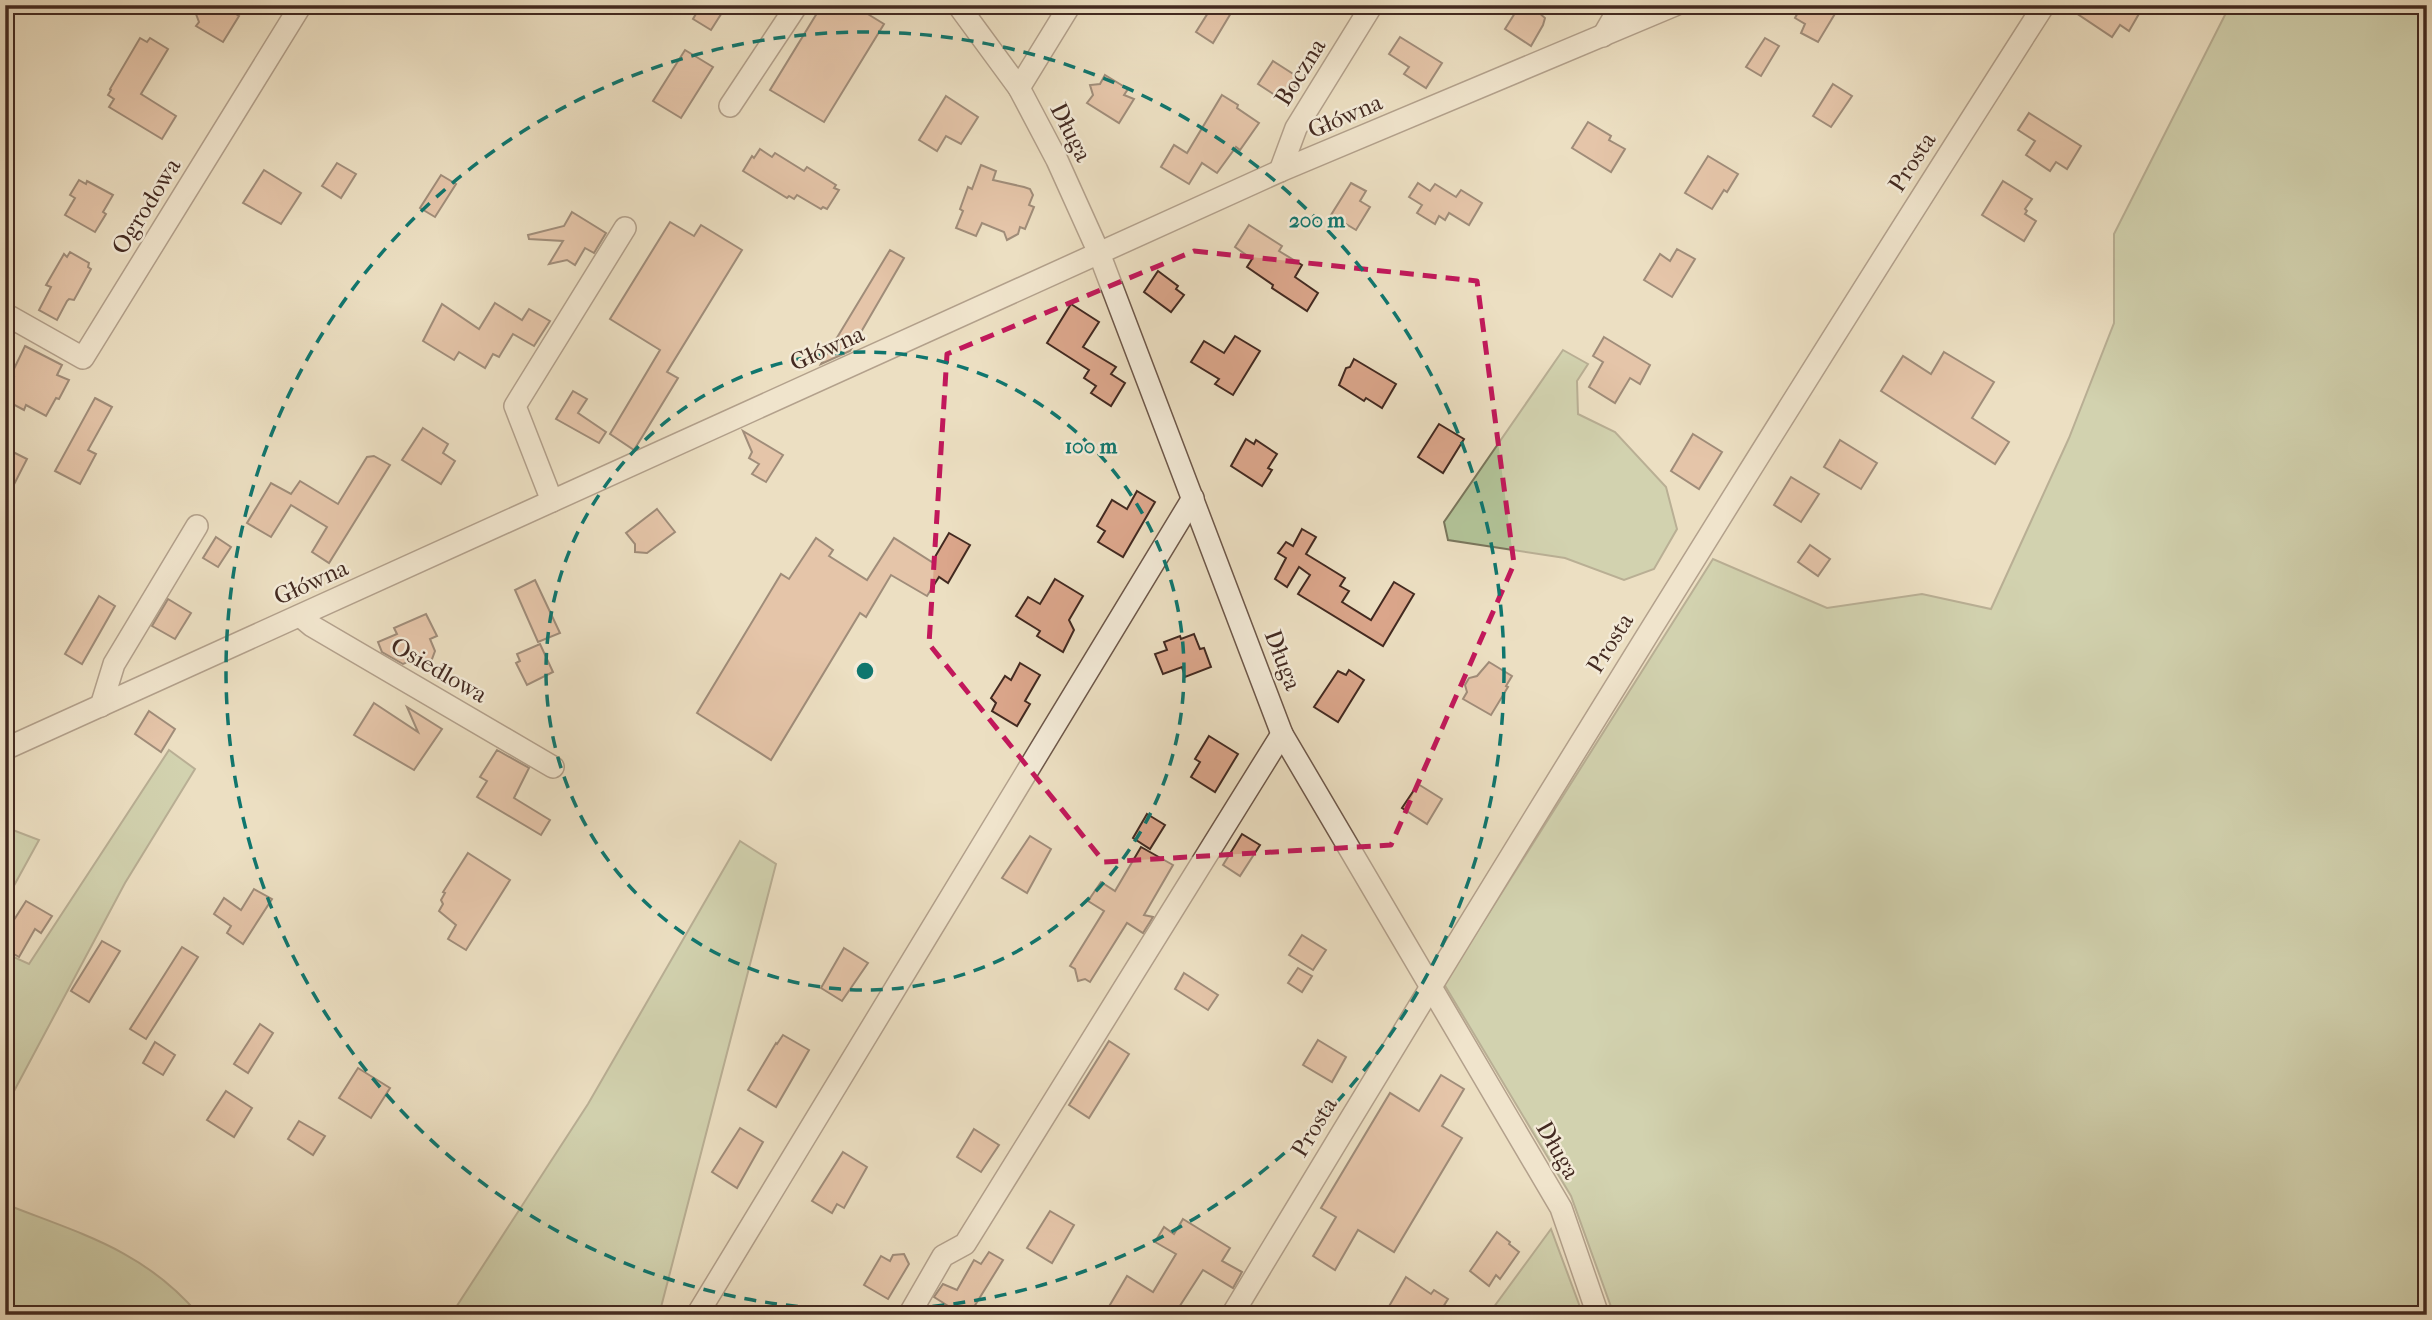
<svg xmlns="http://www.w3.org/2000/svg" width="2432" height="1320" font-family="'IM FELL French Canon',serif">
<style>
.green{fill:#b2c398;stroke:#7a765c;stroke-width:2}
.building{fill:#dba68b;stroke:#432a21;stroke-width:2}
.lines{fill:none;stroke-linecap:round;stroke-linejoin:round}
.minor-casing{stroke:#6d5749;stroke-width:24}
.minor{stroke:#f3ead7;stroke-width:21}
.marked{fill:none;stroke:#c2185b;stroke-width:5;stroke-dasharray:14 9;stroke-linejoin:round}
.ring{fill:none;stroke:#0f766e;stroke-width:3.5;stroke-dasharray:12 9}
.labels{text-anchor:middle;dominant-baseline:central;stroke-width:5;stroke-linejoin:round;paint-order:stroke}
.street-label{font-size:24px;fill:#432a21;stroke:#f3ead7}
.centre{fill:#0f766e;stroke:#f3ead7;stroke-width:3.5}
.ring-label{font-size:21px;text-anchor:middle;font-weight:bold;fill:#0f766e;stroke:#f3ead7;stroke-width:5;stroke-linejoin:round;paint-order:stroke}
</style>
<rect width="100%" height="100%" fill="#ecdfc2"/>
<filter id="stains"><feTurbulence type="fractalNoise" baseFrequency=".00286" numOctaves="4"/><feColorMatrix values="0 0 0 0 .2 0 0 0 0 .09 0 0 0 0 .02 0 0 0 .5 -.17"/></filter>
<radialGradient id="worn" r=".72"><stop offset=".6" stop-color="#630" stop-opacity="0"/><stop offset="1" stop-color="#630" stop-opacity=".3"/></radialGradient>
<g class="green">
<polygon points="2230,5 2427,5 2427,1315 1614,1315 1571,1196 1444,984 1713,559 1827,608 1922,594 1991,609 2069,438 2114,323 2114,234"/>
<polygon points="1563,350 1588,364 1577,381 1578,414 1615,432 1666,487 1677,529 1654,569 1624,580 1565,558 1448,540 1444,522"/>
<polygon points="169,750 195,769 125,883 5,1108 5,953 29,964"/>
<polygon points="5,827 39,840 5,902"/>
<polygon points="740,841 776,864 659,1315 451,1315 588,1104"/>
<path d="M 5,1204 C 81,1234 144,1250 199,1315 L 24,1315 L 5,1306 Z"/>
<polygon points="1551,1229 1583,1315 1488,1315"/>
</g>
<g class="building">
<polygon points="209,5 222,5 239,16 223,42 196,26 199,22 196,14 205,12"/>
<polygon points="701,5 712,5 723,11 711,30 693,19"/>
<polygon points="822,5 853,5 884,24 824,122 770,90"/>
<polygon points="1213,5 1219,5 1231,13 1213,43 1196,32"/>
<polygon points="1520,5 1530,5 1545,18 1543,25 1531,46 1505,29"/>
<polygon points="1802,5 1824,5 1836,12 1818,42 1801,33 1805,24 1795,18"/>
<polygon points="2064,5 2129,5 2140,12 2129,31 2120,25 2112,37"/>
<polygon points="1400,37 1442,63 1426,88 1404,74 1409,67 1389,54"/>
<polygon points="140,38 147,42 150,38 168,49 141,94 176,116 162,139 109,107 114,99 108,95 111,90 110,89"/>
<polygon points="1765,38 1779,46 1761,76 1746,67"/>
<polygon points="685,50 713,67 681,118 653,101"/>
<polygon points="1273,61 1301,79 1284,101 1258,84"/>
<polygon points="1105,75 1128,89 1124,95 1134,99 1119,123 1087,103 1093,95 1090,85 1100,84"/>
<polygon points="1833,84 1852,96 1831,127 1813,116"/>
<polygon points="1222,95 1238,105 1237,108 1259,123 1240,150 1236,147 1217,173 1202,163 1189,184 1161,167 1174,145 1187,153"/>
<polygon points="946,96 978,117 961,144 946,136 937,151 919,140"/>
<polygon points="2029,113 2081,146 2067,169 2056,162 2050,171 2026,155 2035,141 2018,130"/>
<polygon points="1588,122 1611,136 1609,140 1625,149 1611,172 1572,148"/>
<polygon points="760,149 772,157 775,153 804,171 807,167 836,185 834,188 839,190 827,209 823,207 821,209 797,195 794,199 789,196 787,198 743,171 752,156 754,158"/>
<polygon points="1708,156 1738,174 1727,192 1724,190 1712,209 1685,193"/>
<polygon points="337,163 356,174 341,198 322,186"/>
<polygon points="981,165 996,171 993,180 1024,187 1030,189 1033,195 1029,205 1034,207 1025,229 1020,227 1018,234 1007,240 1004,232 982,223 976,236 956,228 963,211 960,209 968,187 972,189"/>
<polygon points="264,170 301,193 281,224 243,203"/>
<polygon points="441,175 456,184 435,217 420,208"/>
<polygon points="79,180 86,184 87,181 113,195 103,212 106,214 95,232 65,215 75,198 70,195"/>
<polygon points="2003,181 2032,199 2025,209 2027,211 2025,214 2036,221 2024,241 1982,215"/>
<polygon points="1351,183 1366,191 1360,201 1370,207 1356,230 1331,215"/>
<polygon points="1418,183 1430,191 1435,184 1456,197 1461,190 1482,203 1469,225 1449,213 1445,220 1439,216 1435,224 1417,213 1422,205 1409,197"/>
<polygon points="572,212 606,233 594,253 585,248 575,265 567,260 549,264 563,241 529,239 528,235 564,226"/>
<polygon points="670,222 694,236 701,225 742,250 667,372 678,378 634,450 610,434 660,350 610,319"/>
<polygon points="1249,225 1282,246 1279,251 1302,265 1295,277 1318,293 1307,311 1272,288 1273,285 1247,267 1252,259 1235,247"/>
<polygon points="1677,249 1695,259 1672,297 1644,280 1660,254 1670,261"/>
<polygon points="890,250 904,258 850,351 821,364"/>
<polygon points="70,252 89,263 88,267 91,269 74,300 69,299 67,301 57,320 39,310 51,287 46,285 64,254 67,257"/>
<polygon points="1158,271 1178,286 1176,289 1184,295 1171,312 1144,292"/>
<polygon points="495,303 522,320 529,309 550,321 534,346 513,334 499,357 493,354 485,368 459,352 454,360 423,341 442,304 479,329"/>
<polygon points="1071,304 1099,322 1083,347 1116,367 1111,374 1125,383 1111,406 1091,393 1096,386 1084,378 1089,370 1047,343"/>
<polygon points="1235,336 1260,351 1233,395 1215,384 1219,379 1191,362 1204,341 1224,353"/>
<polygon points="1604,337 1650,365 1640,384 1630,378 1615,403 1589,387 1603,362 1593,356"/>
<polygon points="25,346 62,365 57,375 69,380 59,399 56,398 46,416 26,405 24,410 5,400 5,394 14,377 11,375"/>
<polygon points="1944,352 1994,382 1972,418 2009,442 1995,464 1881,391 1903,356 1931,374"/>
<polygon points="1354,359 1396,384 1382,408 1366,398 1364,401 1339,385 1346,368 1350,367"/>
<polygon points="573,391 587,399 578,413 606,432 599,443 556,419"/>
<polygon points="95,398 112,407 88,450 96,454 80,484 55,471"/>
<polygon points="1439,424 1464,439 1443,473 1418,457"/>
<polygon points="423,428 448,444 443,453 455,461 441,484 402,460"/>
<polygon points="743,431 783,455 766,482 752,474 759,464 749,458 752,452"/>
<polygon points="1693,434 1722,452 1699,489 1671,471"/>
<polygon points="1246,439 1254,444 1256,440 1277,454 1268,468 1272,470 1262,486 1231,466"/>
<polygon points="1840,440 1877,463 1861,489 1824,467"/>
<polygon points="5,448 27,459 5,502"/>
<polygon points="374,456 390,465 329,563 312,552 327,527 291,505 271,537 247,523 271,483 291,494 300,481 338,504 367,457"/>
<polygon points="1791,477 1819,494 1801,522 1774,505"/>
<polygon points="1137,491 1155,502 1123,557 1098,542 1105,531 1097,526 1112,500 1127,509"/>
<polygon points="657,509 675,532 647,553 635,552 635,544 626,533"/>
<polygon points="1302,529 1316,537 1306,554 1345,578 1340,586 1349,591 1342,602 1371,620 1394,582 1414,594 1383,646 1298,594 1310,575 1299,567 1287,587 1275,579 1286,558 1278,553 1286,542 1293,546"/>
<polygon points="949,533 970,545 948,583 939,577 927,596 891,575 866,617 860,613 771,760 697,713 781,574 789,579 816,538 833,550 829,556 867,580 894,538 932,562"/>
<polygon points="216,537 231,547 218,567 203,558"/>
<polygon points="1810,545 1830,559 1818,576 1798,562"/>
<polygon points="1055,579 1083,596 1069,620 1074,630 1063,652 1037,636 1040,631 1016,616 1028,597 1040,604"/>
<polygon points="535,580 560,633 538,642 515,590"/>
<polygon points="99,596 115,606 82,664 65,654"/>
<polygon points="168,599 191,613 175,639 152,626"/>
<polygon points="426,614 437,636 430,639 435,651 432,659 425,663 415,659 403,664 382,652 378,642 397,634 394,628"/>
<polygon points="1194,634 1200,649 1204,648 1211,667 1185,677 1182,667 1163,674 1155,654 1167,650 1164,642 1180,636 1181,639"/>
<polygon points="540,644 553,672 527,685 516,663 520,661 517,654"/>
<polygon points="1489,662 1512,676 1506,686 1508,687 1491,715 1463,699 1467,692 1465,685 1469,678 1477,676"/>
<polygon points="1020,663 1040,675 1025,701 1030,704 1017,726 992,711 996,703 991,698 1005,676 1011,680"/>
<polygon points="1349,670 1364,680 1338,722 1314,707 1338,671 1346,675"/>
<polygon points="374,703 418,732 407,707 442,729 414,770 354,735"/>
<polygon points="149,711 175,729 161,752 135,734"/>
<polygon points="1209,736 1238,754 1215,792 1191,777 1200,762 1195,759"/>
<polygon points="497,750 529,768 514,798 550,820 541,835 477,797 487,781 480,777"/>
<polygon points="1418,784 1442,799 1427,824 1402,808"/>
<polygon points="1147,814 1165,825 1150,849 1133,838"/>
<polygon points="1242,834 1260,845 1240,876 1223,865"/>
<polygon points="1030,836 1051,849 1027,893 1002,878"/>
<polygon points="1141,847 1173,865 1144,915 1153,917 1143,933 1127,923 1090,982 1085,979 1078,981 1075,969 1070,966 1104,911 1088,901 1101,882 1115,891"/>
<polygon points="468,853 510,880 466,950 448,939 456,925 439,911 443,904 441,900 445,893 443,892"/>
<polygon points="254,889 272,899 243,944 227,933 231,926 214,914 224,898 241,910"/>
<polygon points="26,901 52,916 41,933 35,929 19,957 5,949 5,934"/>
<polygon points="1302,935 1326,950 1313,970 1289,955"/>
<polygon points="102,941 120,951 89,1002 71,991"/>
<polygon points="182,947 198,957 146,1039 130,1029"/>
<polygon points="844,948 868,963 842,1001 821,988"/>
<polygon points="1298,968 1312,976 1302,992 1288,983"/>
<polygon points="1184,973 1218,995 1208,1010 1175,989"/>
<polygon points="260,1024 273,1033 248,1073 234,1064"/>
<polygon points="783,1035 809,1050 776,1107 748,1090 776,1043 777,1044"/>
<polygon points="1318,1040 1346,1057 1332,1082 1303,1065"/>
<polygon points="1109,1041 1129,1054 1089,1118 1069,1105"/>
<polygon points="155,1042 175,1055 163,1075 143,1063"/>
<polygon points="358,1068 390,1088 371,1118 339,1098"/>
<polygon points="1441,1075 1464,1089 1442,1126 1462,1138 1394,1252 1358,1230 1335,1270 1313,1256 1336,1217 1321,1208 1390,1093 1419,1111"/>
<polygon points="226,1091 252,1108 234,1137 207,1120"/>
<polygon points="299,1121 325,1136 313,1155 288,1139"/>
<polygon points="740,1128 763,1142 737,1188 712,1172"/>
<polygon points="974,1129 999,1145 981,1172 957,1157"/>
<polygon points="843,1152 867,1167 844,1208 837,1204 832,1213 812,1201"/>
<polygon points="1050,1211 1074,1225 1052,1263 1027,1248"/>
<polygon points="1183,1219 1230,1248 1222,1261 1242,1272 1233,1288 1203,1270 1174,1315 1104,1315 1127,1276 1153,1292 1176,1254 1155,1242 1164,1227 1174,1234"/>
<polygon points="1497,1232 1510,1242 1509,1244 1519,1252 1500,1279 1496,1275 1489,1286 1470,1271"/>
<polygon points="989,1252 1003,1260 969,1315 950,1315 953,1309 934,1297 943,1284 957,1290 974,1260 981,1264"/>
<polygon points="904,1254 909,1264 888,1299 864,1285 881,1256 890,1261 893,1255"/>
<polygon points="1406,1277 1431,1294 1434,1290 1448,1299 1438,1315 1384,1315"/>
</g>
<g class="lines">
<defs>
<g id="minor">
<polyline points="958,5 1019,88 1057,160 1099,253 1282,734 1561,1208 1598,1315"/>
<polyline points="1603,36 1621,5"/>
<polyline points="1019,88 1070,5"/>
<polyline points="730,106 797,5"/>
<polyline points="1280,171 1296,128 1372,5"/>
<polyline points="5,314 83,358 301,5"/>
<polyline points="552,501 515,406 625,228"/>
<polyline points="300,616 312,626 553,767"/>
<polyline points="101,706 114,664 197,526"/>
<polyline points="5,749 1280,171 1675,5"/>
<polyline points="697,1315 1193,498"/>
<polyline points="909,1315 943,1256 965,1244 1282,734"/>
<path d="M 1232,1315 C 1497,875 1767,438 2044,5"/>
</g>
</defs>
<use href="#minor" class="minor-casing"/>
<use href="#minor" class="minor"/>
</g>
<path d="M0 0H2432V1320H0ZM 1194,251 L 1477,281 L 1514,564 L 1391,845 L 1104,862 L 929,644 L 947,354 Z" fill="#ecdfc2" fill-opacity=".55" fill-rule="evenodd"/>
<path class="marked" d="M 1194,251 L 1477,281 L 1514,564 L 1391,845 L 1104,862 L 929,644 L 947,354 Z"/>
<g class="ring">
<circle cx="865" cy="671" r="319"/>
<circle cx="865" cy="671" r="639"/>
</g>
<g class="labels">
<g class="street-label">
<text transform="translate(1300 72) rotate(-58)">Boczna</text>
<text transform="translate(1345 116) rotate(-23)">Główna</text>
<text transform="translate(1071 132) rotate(63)">Długa</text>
<text transform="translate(1912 162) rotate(-57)">Prosta</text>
<text transform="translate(146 206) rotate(-58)">Ogrodowa</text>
<text transform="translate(827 348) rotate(-24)">Główna</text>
<text transform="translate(311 582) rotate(-24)">Główna</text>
<text transform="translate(1610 643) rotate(-58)">Prosta</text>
<text transform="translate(1283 660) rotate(69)">Długa</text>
<text transform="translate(439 670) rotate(30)">Osiedlowa</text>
<text transform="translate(1314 1127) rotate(-59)">Prosta</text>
<text transform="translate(1558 1150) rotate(60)">Długa</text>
</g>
</g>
<circle cx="865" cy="671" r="10" class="centre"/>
<g class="ring-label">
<text x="1317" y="227">200 m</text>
<text x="1091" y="453">100 m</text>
</g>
<rect width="2432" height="1320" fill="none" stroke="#ecdfc2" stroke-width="28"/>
<rect x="7" y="7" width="2418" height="1306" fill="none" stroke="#432a21" stroke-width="3.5"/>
<rect x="14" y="14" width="2404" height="1292" fill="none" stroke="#432a21" stroke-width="2"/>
<rect width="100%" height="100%" filter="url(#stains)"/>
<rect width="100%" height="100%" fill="url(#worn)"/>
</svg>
